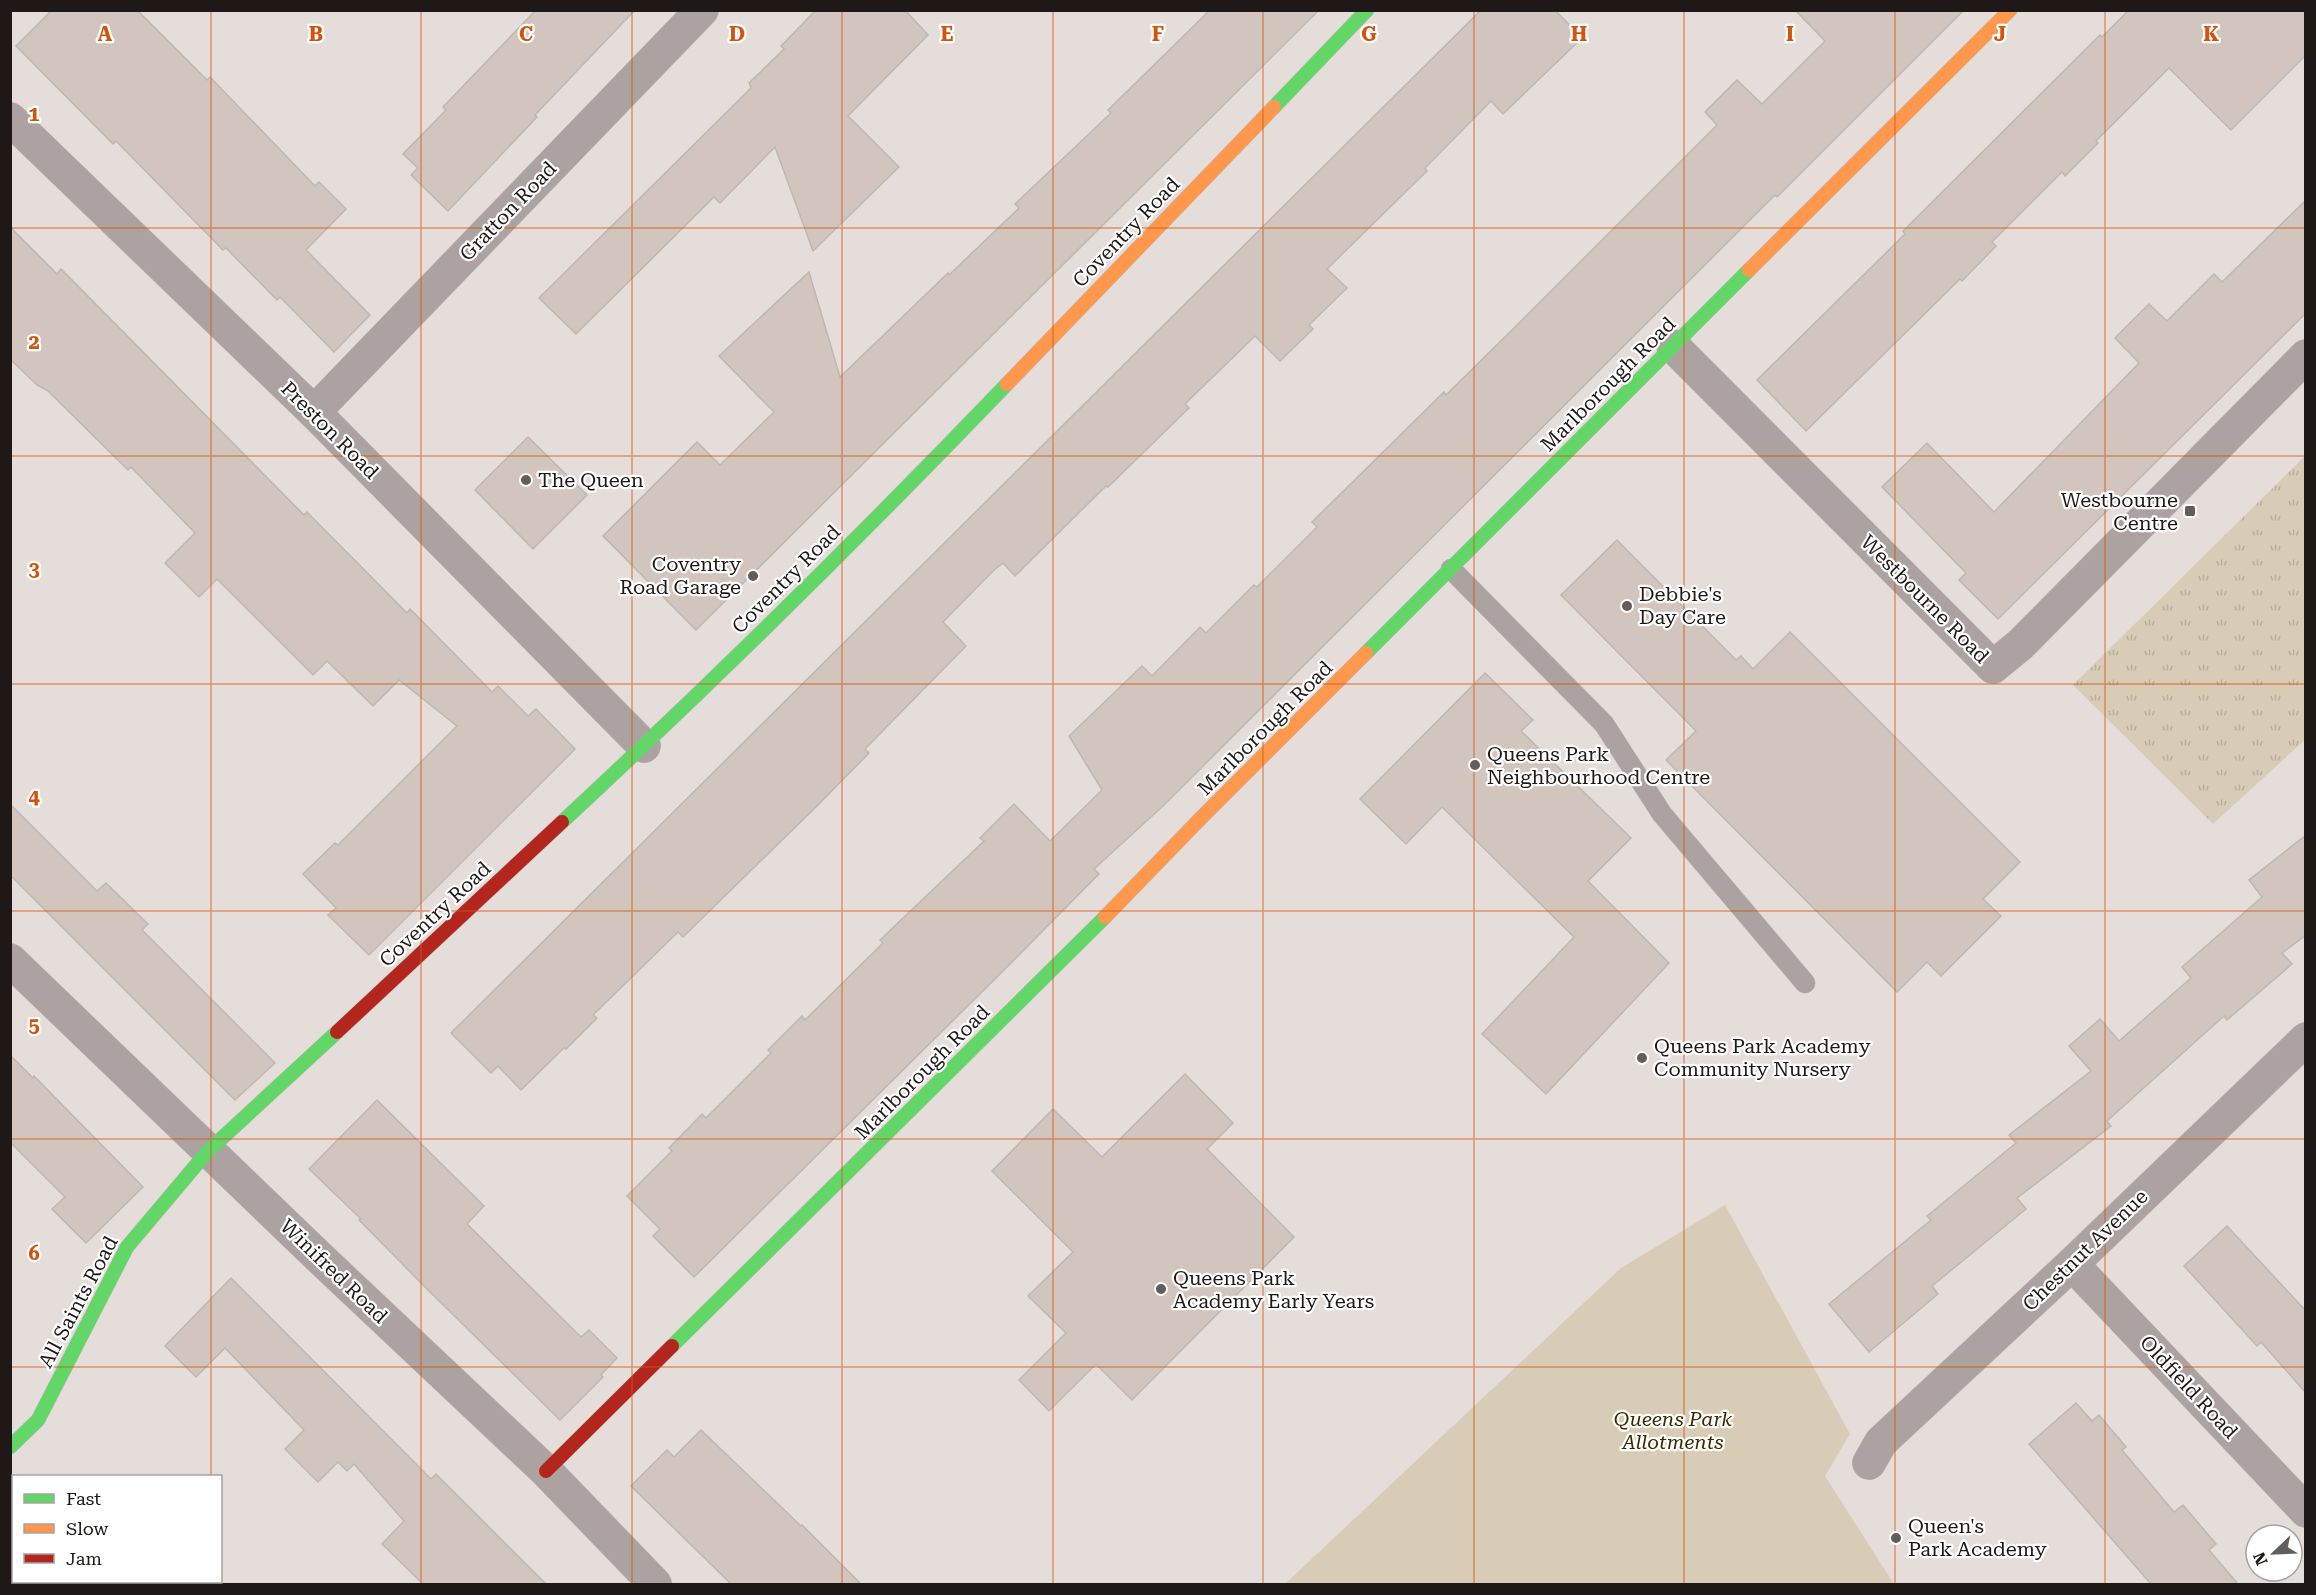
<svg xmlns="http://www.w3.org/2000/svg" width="2316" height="1595" font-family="'Roboto Serif',serif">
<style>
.park{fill:url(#park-tufts)}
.garden{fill:#d9ccb7}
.building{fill:#d1c5bd;stroke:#bdb8b5;stroke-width:1.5}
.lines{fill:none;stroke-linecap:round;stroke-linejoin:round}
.lane-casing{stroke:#c0bbb8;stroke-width:21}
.street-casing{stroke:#c0bbb8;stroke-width:34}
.fast-casing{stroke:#c0bbb8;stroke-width:15}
.slow-casing{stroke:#c0bbb8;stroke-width:15}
.jam-casing{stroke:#c0bbb8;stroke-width:15}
.lane{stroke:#aba2a1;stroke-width:20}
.street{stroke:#aba2a1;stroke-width:33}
.fast{stroke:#63d668;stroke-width:14}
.slow{stroke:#ff974d;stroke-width:14}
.jam{stroke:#b3261e;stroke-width:14}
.grid{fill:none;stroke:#d4530d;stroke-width:1.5;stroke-opacity:0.55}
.poi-dot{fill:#645e5b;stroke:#fff;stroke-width:2}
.labels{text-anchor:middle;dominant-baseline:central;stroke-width:4.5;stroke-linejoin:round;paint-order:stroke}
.street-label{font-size:20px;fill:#1e1917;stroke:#fff}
.poi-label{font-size:20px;fill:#1e1917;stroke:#fff;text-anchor:start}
.park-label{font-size:20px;font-style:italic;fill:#3c2b01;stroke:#fff}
.grid-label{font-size:20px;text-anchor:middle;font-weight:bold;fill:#d4530d;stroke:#fff;stroke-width:4.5;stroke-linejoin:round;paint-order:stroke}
</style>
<defs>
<pattern id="park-tufts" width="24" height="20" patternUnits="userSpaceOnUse" patternTransform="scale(1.5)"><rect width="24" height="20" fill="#d9ccb7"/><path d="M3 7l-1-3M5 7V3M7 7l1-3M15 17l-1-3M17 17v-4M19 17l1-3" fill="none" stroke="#baaf9d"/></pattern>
</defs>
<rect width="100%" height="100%" fill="#e5ddda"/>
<polygon class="park" points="2305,456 2305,740 2213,824 2073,685"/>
<polygon class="garden" points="1725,1205 1850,1434 1825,1476 1894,1584 1285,1584 1621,1268"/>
<g class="building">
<polygon points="52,10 137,10 207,80 210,77 315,186 319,182 346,209 306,250 370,315 334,352 280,297 277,300 226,248 223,250 116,141 113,144 16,46"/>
<polygon points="536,10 635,10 535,115 537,117 448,211 411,175 418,168 403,154 446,110 443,107"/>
<polygon points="816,10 905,10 928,35 848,116 899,167 813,251 775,147 720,203 714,197 576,334 539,298 751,88 749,83 784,49 781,46"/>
<polygon points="1210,10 1319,10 696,630 603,536 697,442 720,465 774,412 719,356 809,272 840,377 948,273 949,275 1019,208 1015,204 1111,113 1108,110"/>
<polygon points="1481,10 1555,10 1582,38 1503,114 1491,101 1425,168 1427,171 1327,269 1347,288 1309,325 1313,329 1280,361 1255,336 1185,404 1189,408 1108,487 1106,486 1015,576 1003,563 994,570 943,622 966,646 865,749 869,753 818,805 683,937 678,932 593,1015 597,1018 566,1049 564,1048 521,1090 498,1066 491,1073 451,1033"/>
<polygon points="1795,10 1964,10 1777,197 1775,195 1163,806 1094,869 1099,874 999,975 694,1277 653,1236 660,1229 627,1196 672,1151 669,1148 702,1114 706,1118 771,1053 768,1050 802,1016 805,1020 883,943 880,940 984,841 980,838 1014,804 1050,841 1102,790 1069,736 1142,666 1152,676 1200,627 1206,633 1254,585 1257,587 1317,527 1312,522 1444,392 1446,395 1516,326 1717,125 1705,112 1737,80 1762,104 1825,41"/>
<polygon points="2129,10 2306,10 2306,55 2231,130 2169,68 2096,141 2098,143 2065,176 2062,172 1992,242 1996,246 1962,281 1960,279 1806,431 1757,380 1905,234 1903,231 2100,35 2102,37"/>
<polygon points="2306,200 2306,313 1998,619 1959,580 1966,573 1882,487 1927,443 1994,512 2139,363 2115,338 2149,304 2167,321 2214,274 2222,282"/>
<polygon points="10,227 57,274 61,269 304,515 307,512 407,613 410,609 492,692 498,686 528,716 536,709 575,749 369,955 328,915 336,908 303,874 335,843 338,845 457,726 399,680 373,706 327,661 313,675 217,579 199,597 165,563 195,533 131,467 128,470 48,391 37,385 10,359"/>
<polygon points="528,437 587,495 533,549 475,490"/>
<polygon points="1617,540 1736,660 1741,656 1753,669 1790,632 2020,862 1983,899 2001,916 1941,976 1927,962 1897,992 1666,760 1696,731 1561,595"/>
<polygon points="1485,673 1533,720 1521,731 1631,838 1588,881 1669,963 1546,1094 1482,1034 1574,937 1442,807 1406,844 1360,799"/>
<polygon points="10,804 97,891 106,883 148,924 142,930 275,1063 235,1100 10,875"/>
<polygon points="2306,835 2306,935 2282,953 2292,964 2227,1020 2224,1016 2107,1121 2111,1126 2017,1198 2026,1209 1932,1286 1938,1294 1869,1352 1829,1304 1931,1220 1927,1216 2016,1143 2009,1135 2091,1071 2069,1046 2100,1019 2119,1041 2191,978 2182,967 2262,897 2249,880"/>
<polygon points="10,1055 33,1078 34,1076 143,1187 86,1243 52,1209 65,1197 10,1142"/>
<polygon points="1185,1074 1233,1123 1207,1149 1294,1237 1132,1400 1096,1364 1049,1411 1019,1380 1066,1333 1028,1296 1073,1252 992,1171 1053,1109 1102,1157"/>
<polygon points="377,1100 484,1206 467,1224 581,1337 589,1330 617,1358 601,1375 603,1377 560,1420 426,1288 359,1220 361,1219 309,1169"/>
<polygon points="2227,1226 2306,1311 2306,1393 2261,1342 2257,1346 2184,1266"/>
<polygon points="231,1278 431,1479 436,1474 546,1584 423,1584 382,1544 404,1521 354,1464 347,1471 338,1462 318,1482 285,1449 304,1430 225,1348 196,1377 165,1346"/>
<polygon points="2076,1403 2092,1421 2099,1415 2126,1447 2122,1450 2174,1512 2183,1505 2216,1544 2209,1550 2238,1584 2151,1584 2029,1444"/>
<polygon points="701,1430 801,1526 802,1525 861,1584 731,1584 631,1486 667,1450 674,1457"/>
</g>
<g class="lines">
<defs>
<polyline id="lane" points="1451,569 1604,724 1662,814 1805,983"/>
<g id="street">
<polyline points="10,119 314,412 644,746"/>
<polyline points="1673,346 1993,667 2021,644 2306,356"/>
<polyline points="314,412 702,10"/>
<polyline points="10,960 321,1259 546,1471 655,1584"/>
<polyline points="2072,1264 2306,1511"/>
<polyline points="1869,1463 1881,1442 2072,1264 2306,1039"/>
</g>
<g id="fast">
<polyline points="1274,107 1367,10"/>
<polyline points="1366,653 1749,270"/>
<path d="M 562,822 C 715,680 863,534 1007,384"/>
<polyline points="672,1346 1105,917"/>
<polyline points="10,1447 38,1420 127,1247 208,1151 337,1032"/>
</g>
<g id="slow">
<polyline points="1749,270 2010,10"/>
<polyline points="1007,384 1274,107"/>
<polyline points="1105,917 1199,820 1366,653"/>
</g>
<g id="jam">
<polyline points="337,1032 562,822"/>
<polyline points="546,1471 672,1346"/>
</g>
</defs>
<use href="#lane" class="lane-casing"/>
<use href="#street" class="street-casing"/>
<use href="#fast" class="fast-casing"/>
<use href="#slow" class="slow-casing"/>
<use href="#jam" class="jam-casing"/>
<use href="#lane" class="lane"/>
<use href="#street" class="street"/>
<use href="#fast" class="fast"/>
<use href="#slow" class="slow"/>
<use href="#jam" class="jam"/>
</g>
<path class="grid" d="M 211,10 L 211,1476M 421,10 L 421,1584M 632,10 L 632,1584M 842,10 L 842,1584M 1053,10 L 1053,1584M 1263,10 L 1263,1584M 1474,10 L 1474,1584M 1684,10 L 1684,1584M 1895,10 L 1895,1584M 2105,10 L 2105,1584M 10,228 L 2306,228M 10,456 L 2306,456M 10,684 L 2306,684M 10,911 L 2306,911M 10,1139 L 2306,1139M 10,1367 L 2306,1367M 211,1582 L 211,1584"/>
<g class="poi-dot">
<circle cx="526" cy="480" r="6"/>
<rect x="2184" y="505" width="12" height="12" rx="3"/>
<circle cx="753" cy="576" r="6"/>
<circle cx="1627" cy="606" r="6"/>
<circle cx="1475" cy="765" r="6"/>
<circle cx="1642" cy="1058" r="6"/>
<circle cx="1161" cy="1289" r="6"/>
<circle cx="1896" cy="1538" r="6"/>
</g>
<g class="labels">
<g class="street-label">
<text transform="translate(508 211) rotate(-46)">Gratton Road</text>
<text transform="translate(1126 232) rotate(-46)">Coventry Road</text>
<text transform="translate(1608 384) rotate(-45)">Marlborough Road</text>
<text transform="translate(330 430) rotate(45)">Preston Road</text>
<text transform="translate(786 579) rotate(-45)">Coventry Road</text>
<text transform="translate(1925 599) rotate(45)">Westbourne Road</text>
<text transform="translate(1265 728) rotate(-45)">Marlborough Road</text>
<text transform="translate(435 914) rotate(-43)">Coventry Road</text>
<text transform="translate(922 1072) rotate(-45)">Marlborough Road</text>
<text transform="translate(2085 1250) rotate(-44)">Chestnut Avenue</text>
<text transform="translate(334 1271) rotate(44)">Winifred Road</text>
<text transform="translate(78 1302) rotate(-62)">All Saints Road</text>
<text transform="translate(2189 1387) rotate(47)">Oldfield Road</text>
</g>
<g class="poi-label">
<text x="538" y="480">The Queen</text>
<text x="2178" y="500" text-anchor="end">Westbourne<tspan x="2178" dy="23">Centre</tspan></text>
<text x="741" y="564" text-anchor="end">Coventry<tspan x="741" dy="23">Road Garage</tspan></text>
<text x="1639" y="594">Debbie's<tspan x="1639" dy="23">Day Care</tspan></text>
<text x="1487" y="754">Queens Park<tspan x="1487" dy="23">Neighbourhood Centre</tspan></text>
<text x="1654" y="1046">Queens Park Academy<tspan x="1654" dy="23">Community Nursery</tspan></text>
<text x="1173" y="1278">Queens Park<tspan x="1173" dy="23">Academy Early Years</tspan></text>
<text x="1908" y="1526">Queen's<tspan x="1908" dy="23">Park Academy</tspan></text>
</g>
<g class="park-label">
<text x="1673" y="1419">Queens Park<tspan x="1673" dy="23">Allotments</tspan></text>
</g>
</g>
<g class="grid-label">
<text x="105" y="41">A</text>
<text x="316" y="41">B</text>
<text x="526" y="41">C</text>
<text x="737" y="41">D</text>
<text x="947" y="41">E</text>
<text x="1158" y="41">F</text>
<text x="1369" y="41">G</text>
<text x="1579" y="41">H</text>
<text x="1790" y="41">I</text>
<text x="2000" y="41">J</text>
<text x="2211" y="41">K</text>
<text x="34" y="121">1</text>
<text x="34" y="349">2</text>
<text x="34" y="576">3</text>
<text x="34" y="804">4</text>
<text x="34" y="1032">5</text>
<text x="34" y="1260">6</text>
</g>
<rect width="2316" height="1595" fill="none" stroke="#1e1917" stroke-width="24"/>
<rect x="12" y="1475" width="210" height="108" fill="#ffffff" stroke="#a5a3a2" stroke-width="1.5"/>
<rect x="24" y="1494" width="30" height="9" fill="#63d668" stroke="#a5a3a2" stroke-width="1.5"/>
<text x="66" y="1505" font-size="18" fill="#1e1917">Fast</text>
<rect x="24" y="1524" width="30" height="9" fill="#ff974d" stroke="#a5a3a2" stroke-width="1.5"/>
<text x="66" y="1535" font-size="18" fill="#1e1917">Slow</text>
<rect x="24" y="1554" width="30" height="9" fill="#b3261e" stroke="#a5a3a2" stroke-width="1.5"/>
<text x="66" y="1565" font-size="18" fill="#1e1917">Jam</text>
<g transform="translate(2274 1553) rotate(247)"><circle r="28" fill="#ffffff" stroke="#a5a3a2" stroke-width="1.5"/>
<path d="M0-4.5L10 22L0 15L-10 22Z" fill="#645e5b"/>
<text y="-9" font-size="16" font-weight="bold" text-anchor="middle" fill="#1e1917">N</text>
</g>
</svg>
